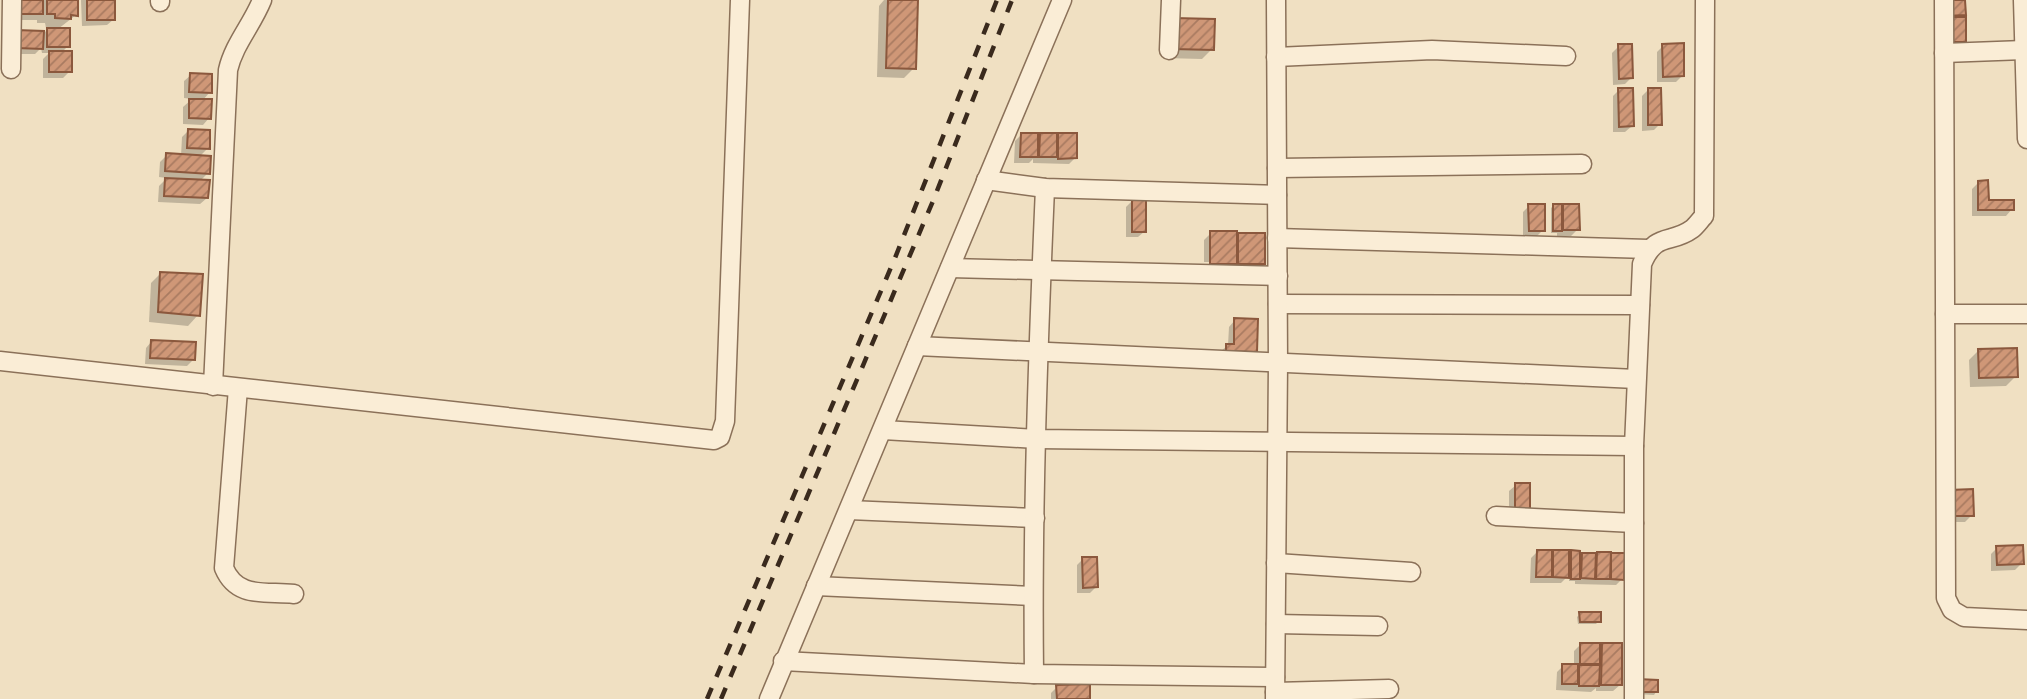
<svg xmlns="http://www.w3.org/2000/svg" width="2027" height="699" font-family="Lora,serif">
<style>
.shadow{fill:#0003}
.building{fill:url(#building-hatch);stroke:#8b583d;stroke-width:2}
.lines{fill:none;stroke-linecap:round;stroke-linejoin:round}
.minor-casing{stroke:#8b7159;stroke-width:21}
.minor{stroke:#faedd6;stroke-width:18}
.rail{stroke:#3a2a1d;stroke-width:4.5;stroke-dasharray:12 12;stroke-linecap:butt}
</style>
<defs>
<pattern id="building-hatch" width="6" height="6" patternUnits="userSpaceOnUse" patternTransform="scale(1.75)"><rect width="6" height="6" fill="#cf9777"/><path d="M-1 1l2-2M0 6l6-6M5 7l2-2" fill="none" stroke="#a97b61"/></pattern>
</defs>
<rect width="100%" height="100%" fill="#f0e0c2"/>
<g class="shadow">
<polygon points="10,0 76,0 76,15 58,29 68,46 62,52 70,71 63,78 43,78 43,59 49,53 42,53 41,48 35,54 10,54 42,35 49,28 46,28 45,23 37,23 37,20 10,20"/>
<polygon points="81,0 113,0 114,19 107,25 82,26"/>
<polygon points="884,0 916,0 914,68 904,78 877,77 879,6"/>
<polygon points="1940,0 1963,0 1964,15 1960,18 1964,41 1958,48 1941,47"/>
<polygon points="1165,30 1212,49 1202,59 1164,58"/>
<polygon points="1619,46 1631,78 1625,84 1613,85 1612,53"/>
<polygon points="1663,46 1683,75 1676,82 1657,82 1657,52"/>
<polygon points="191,75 210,92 202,101 209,118 203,125 183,124 183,107 192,99 184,98 184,81"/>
<polygon points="1619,90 1632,126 1625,132 1613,132 1613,96"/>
<polygon points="1648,90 1660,124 1654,130 1642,131 1642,96"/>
<polygon points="188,131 208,148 199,157 208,173 200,181 207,198 200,204 158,202 159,186 167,178 159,177 160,162 167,155 181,156 182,137"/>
<polygon points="1022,134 1036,138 1040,134 1075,135 1075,158 1069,164 1033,163 1033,159 1029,163 1014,163 1015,141"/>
<polygon points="1979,182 1987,202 2012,209 2006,216 1972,216 1972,189"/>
<polygon points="1132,201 1145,231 1138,237 1126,237 1126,207"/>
<polygon points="1554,205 1560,209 1564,205 1578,229 1571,236 1557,236 1557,233 1551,233 1551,208"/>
<polygon points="1529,206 1543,230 1537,236 1523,236 1523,212"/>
<polygon points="1211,233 1235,239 1239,234 1263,263 1257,270 1232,269 1232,265 1228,269 1204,269 1204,265 1231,265 1231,262 1204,262 1204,240"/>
<polygon points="161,273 198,315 188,326 149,322 151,283"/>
<polygon points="1235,320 1255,351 1249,358 1220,352 1228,345 1229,327"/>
<polygon points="152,341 193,360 187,366 145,364 146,348"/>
<polygon points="1979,350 2016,376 2006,386 1970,387 1969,360"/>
<polygon points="153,370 195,372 194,379"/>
<polygon points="1516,485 1528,510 1509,517 1509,491"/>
<polygon points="1943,498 1972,515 1965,522 1944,522"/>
<polygon points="1997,548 2022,563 2015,570 1991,571 1991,554"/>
<polygon points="1537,552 1567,552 1567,557 1572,552 1579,558 1582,554 1623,555 1622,579 1616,585 1575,584 1575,581 1569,581 1569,575 1561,583 1530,583 1531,558"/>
<polygon points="1083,559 1096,587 1090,593 1077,593 1077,565"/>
<polygon points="1580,614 1599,621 1596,624 1578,624 1577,617"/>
<polygon points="1580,645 1598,649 1603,645 1620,685 1613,691 1596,691 1596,688 1591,692 1556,690 1557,672 1563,666 1574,666 1574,651"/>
<polygon points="1635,684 1656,692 1654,695 1635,694"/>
<polygon points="1057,687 1089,699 1051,699 1051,693"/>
</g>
<g class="building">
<rect x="16" y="0" width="27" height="14"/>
<polygon points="47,0 78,0 78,16 71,15 71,19 55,18 55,14 47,14"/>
<rect x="87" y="0" width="28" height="20"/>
<polygon points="888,0 918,0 916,69 886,68"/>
<polygon points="1946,0 1965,0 1966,15 1946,16"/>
<rect x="1947" y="17" width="19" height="25"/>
<polygon points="1174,18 1215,19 1214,50 1173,49"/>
<rect x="47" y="28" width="23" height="19"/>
<polygon points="16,30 44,31 43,49 16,48"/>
<polygon points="1684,43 1684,76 1663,77 1662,44"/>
<polygon points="1618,44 1632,44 1633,78 1619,79"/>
<rect x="49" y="51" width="23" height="21"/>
<polygon points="190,73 212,74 212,93 189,92"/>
<polygon points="1618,88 1633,88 1634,126 1619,127"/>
<polygon points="1648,88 1661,88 1662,125 1648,125"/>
<polygon points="189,99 212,99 211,119 189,118"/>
<polygon points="188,129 210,130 210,149 187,148"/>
<polygon points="1021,133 1038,133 1038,157 1020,157"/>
<polygon points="1040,133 1057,133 1057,157 1039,157"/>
<polygon points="1058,133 1077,133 1077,158 1058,159"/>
<polygon points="166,153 211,156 210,174 165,171"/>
<polygon points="165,178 210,180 208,198 164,196"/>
<polygon points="1988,180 1989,200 2014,200 2014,210 1978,210 1978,181"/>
<rect x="1132" y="199" width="14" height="33"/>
<polygon points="1528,204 1545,204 1545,231 1529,231"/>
<rect x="1553" y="204" width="9" height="27"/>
<polygon points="1563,204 1579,204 1580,230 1563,230"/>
<rect x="1210" y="231" width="27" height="33"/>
<rect x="1238" y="233" width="27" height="31"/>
<polygon points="160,272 203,274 200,316 158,312"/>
<polygon points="1234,318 1258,319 1257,352 1226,351 1226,344 1234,344"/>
<polygon points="151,340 196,342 195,360 150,358"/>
<polygon points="2017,348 2018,377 1979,378 1978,349"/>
<rect x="1515" y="483" width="15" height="28"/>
<polygon points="1973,489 1974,516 1950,516 1949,490"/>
<polygon points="2023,545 2024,564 1997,565 1996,546"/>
<polygon points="1537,550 1552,550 1552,577 1536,577"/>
<polygon points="1553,550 1569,550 1569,578 1553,577"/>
<polygon points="1571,550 1580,551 1580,579 1571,579"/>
<polygon points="1597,552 1611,552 1610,579 1596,579"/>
<polygon points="1582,553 1596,553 1595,579 1581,578"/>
<polygon points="1611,553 1625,553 1624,580 1611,579"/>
<polygon points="1082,557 1097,557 1098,587 1083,588"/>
<polygon points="1579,612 1601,612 1601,622 1580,622"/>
<rect x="1580" y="643" width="20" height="21"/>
<polygon points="1602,643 1622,643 1622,685 1601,685"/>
<rect x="1562" y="664" width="16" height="20"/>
<polygon points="1579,665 1600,665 1599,686 1579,686"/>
<polygon points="1637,679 1658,680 1658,692 1637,692"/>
<polygon points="1090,684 1090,699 1057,699 1056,685"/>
</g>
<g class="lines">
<defs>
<g id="minor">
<polyline points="160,0 160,2"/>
<polyline points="1944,0 1946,598 1952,610 1964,617 2027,620"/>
<polyline points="2023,0 2027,139"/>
<polyline points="1169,50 1171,0"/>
<polyline points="1944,53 2024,50"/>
<polyline points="1276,57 1432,50 1566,56"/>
<polyline points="11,69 12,0"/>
<polyline points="1277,168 1582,164"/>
<polyline points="986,180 1045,188 1277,195"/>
<polyline points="1277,238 1648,249"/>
<polyline points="950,268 1278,276"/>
<polyline points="1278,304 1640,305"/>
<polyline points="1945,314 2027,314"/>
<polyline points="917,346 1636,379"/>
<polyline points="0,361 705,439 714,440 720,437 725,421 740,0"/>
<path d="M 213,386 L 228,70 C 234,44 252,25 262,0"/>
<path d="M 238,388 L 224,568 C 237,599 265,591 294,594"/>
<polyline points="883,430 1037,439 1634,446"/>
<polyline points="849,510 1035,518"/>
<polyline points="1496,516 1634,523"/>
<polyline points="1276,563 1411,572"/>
<polyline points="816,586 1033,596"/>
<polyline points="1276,624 1378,626"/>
<polyline points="783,661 1034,674 1275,677"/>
<path d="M 1034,674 C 1032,512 1038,350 1045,188"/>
<polyline points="1275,692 1389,689"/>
<polyline points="769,699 1062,0"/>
<polyline points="1275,699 1278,363 1276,0"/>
<path d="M 1634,699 L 1634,446 L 1642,264 C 1656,231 1670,245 1692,229 C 1696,226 1700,220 1704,216 L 1705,0"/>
</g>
</defs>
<use href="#minor" class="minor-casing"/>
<use href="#minor" class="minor"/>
<g class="rail">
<polyline points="707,699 895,258 997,0"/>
<polyline points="721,699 933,201 1012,0"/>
</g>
</g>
</svg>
